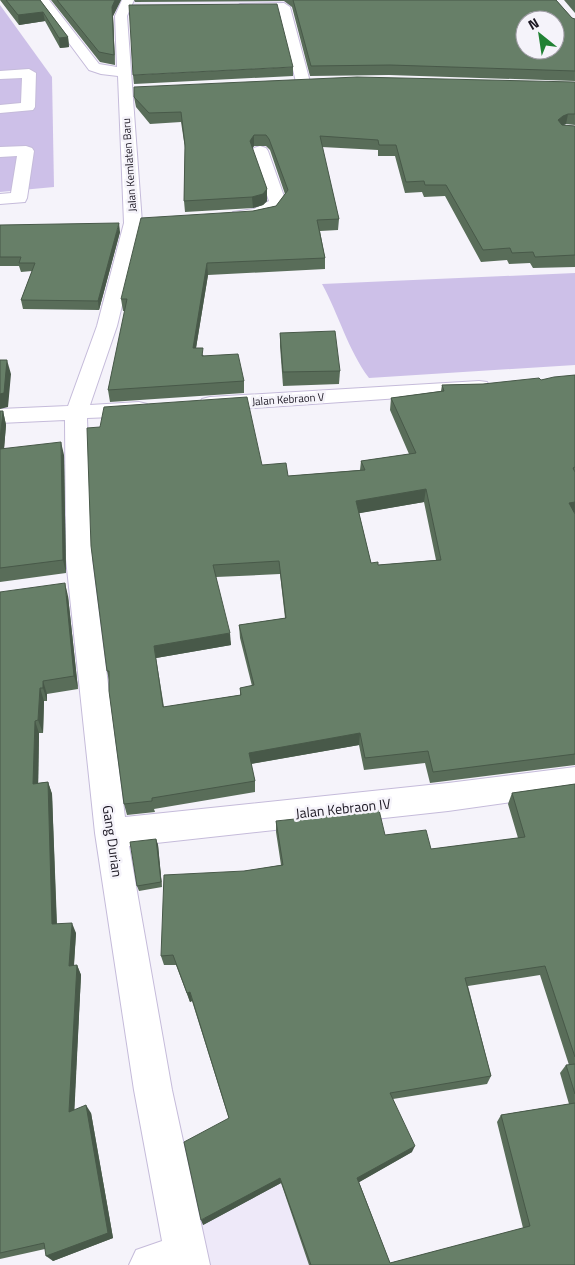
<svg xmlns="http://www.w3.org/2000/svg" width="575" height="1265" font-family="'Titillium Web',sans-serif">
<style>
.built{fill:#eee9f9}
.green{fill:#cdc0e8}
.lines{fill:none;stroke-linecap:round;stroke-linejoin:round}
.street-casing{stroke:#c5bbda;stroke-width:2}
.street{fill:#fff;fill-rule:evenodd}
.wall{fill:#596d59;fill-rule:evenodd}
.shaded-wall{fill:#485949}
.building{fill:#677f68;stroke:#485949;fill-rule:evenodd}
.labels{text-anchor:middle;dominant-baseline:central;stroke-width:5;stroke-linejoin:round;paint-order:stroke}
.far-street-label{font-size:11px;fill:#1c1823;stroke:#f5f3fa}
.street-label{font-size:14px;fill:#1c1823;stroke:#f5f3fa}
</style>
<rect width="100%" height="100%" fill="#f5f3fa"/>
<g class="built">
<polygon points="132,0 305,0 307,6 202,8 130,5"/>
<polygon points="316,1085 389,1265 173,1265 147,1159"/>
</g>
<g class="green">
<polygon points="0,5 52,77 54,187 0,192"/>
<path d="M 575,273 L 575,365 L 369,378 C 348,350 339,315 322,284 Z"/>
</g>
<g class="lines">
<defs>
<g id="street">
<polygon points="37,0 49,0 99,64 117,67 115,16 122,0 134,0 127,16 142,223 117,326 90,405 139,402 147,404 150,409 147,414 139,416 87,418 92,559 125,817 448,783 575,767 575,793 448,811 129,846 172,1090 210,1265 129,1265 136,1250 162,1241 134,1090 95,833 66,559 65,420 0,423 0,409 68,406 97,326 124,223 118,76 101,74 89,70"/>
<polygon points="284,3 290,7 310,82 308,85 303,86 296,82 279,11 240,12 234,8 240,4"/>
<polygon points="29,69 36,73 35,107 33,110 0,113 0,105 21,103 22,78 0,79 0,71"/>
<polygon points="26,146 32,148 34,151 27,198 25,202 0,204 0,194 11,193 17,156 0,157 0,147"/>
<path d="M 260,146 L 266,148 L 268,151 L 286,202 C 276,217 250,224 233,220 L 230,216 L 233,212 L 254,209 L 269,201 L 252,151 L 254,148 Z"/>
<polygon points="479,381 487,382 490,387 487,392 210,411 202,409 199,404 202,399 210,397"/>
</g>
</defs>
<use href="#street" class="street-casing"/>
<use href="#street" class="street"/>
</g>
<g class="wall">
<polygon points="0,0 40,0 68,37 69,47 60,48 45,21 19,25"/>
<polygon points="51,0 121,0 113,16 115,65 100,62"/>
<polygon points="134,0 556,0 572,18 575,19 575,81 389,75 310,76 292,7 284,1 135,2"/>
<polygon points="564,0 575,0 575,13"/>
<polygon points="293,67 293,76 134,84 133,75"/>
<polygon points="575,82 575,125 566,124 564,125 575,126 575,267 533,268 530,263 509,264 507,260 481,262 445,196 424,197 422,192 405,193 395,156 378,156 378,150 322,147 339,219 338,230 320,231 325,258 325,269 208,275 196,348 204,356 244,381 244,393 110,402 108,390 125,311 123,311 121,299 253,211 276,206 285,194 270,150 266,146 254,146 252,148 267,189 267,201 263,205 253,208 185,212 184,201 185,148 181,122 150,124 136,107 134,97"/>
<polygon points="0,225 120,232 99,310 23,309 21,300 32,271 21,272 19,266 0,266"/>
<polygon points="280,333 340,371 339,384 283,386 280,346"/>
<path d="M 575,375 L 575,765 L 430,783 L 425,763 L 364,770 L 359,745 L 251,764 L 255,781 L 255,792 L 154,809 L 155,812 L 127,815 L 124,804 L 109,680 L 107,671 L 262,465 L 288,476 L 360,470 L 361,461 L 409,454 L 390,410 L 391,398 L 441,391 L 442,385 L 483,384 L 541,380 ZM 424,502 L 436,560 L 378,565 L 371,563 L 359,513 ZM 280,574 L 285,618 L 239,625 L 240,638 L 252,686 L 240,688 L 240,695 L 164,707 L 156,658 L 231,645 L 216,577 Z"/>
<polygon points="0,411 3,411 6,425 4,448 64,455 66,573 0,582"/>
<polygon points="0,592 68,596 78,689 47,694 47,701 44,701 43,733 39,733 38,783 48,782 52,794 57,924 76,933 74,966 77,965 81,975 74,1110 91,1113 113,1238 53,1261 45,1249 0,1259"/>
<path d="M 575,784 L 575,1265 L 309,1265 L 281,1183 L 203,1225 L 229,1119 L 192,1001 L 190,1002 L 176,965 L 164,965 L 161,956 L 244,871 L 281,865 L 276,832 L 276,821 L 385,835 L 431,849 L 518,838 L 508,804 L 512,793 ZM 540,975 L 569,1065 L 566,1065 L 560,1073 L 569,1104 L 501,1115 L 497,1122 L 523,1228 L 390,1263 L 359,1182 L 412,1152 L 393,1099 L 487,1084 L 491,1076 L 468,986 Z"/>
<polygon points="156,839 158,845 162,887 139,891 137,886"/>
</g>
<g class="shaded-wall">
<polygon points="115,0 121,0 113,16 115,65 114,55 112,7"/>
<polygon points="43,12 45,21 19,25 18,15"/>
<polygon points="68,37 69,47 60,48 59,38"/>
<polygon points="568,114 566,124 560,126 558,120 563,116"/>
<polygon points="254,135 254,146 250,152 250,141"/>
<polygon points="267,189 267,201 263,205 253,208 252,197"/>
<polygon points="119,223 120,232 99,310 98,301"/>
<polygon points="207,263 208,275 194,360 193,348"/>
<polygon points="7,360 11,374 8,407 0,409 0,394"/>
<polygon points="3,411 6,425 3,462 0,452 0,439"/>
<polygon points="61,442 64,455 66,573 63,560"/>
<polygon points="426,489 424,502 355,514 356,501"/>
<polygon points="575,502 575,514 569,503"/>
<polygon points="65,583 68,596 78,689 74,676"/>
<polygon points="230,633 231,645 156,658 154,646"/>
<polygon points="43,681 47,694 47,701 43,688"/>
<polygon points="40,688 44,701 43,733 38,720"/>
<polygon points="35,721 39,733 38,796 33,784"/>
<polygon points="360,733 359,745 250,764 249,753"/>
<polygon points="48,782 52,794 57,935 52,924"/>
<polygon points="156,839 158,845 162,887 161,882"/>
<polygon points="72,923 76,933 73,976 69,966"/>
<polygon points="77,965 81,975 74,1119 69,1112"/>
<polygon points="190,992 192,1001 190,1002 187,993"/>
<polygon points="86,1105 91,1113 113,1238 53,1261 46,1256"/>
<polygon points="415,1146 412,1152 356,1184 357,1178"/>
<polygon points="280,1178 281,1183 203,1225 201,1220"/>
</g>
<g class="building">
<polygon points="6,0 40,0 68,37 59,38 43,12 18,15"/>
<polygon points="57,0 115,0 112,7 114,55 99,52"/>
<path d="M 293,0 L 556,0 L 572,18 L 575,19 L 575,71 L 390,65 L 311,66 ZM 525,20 L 555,20 L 555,50 L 525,50 Z"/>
<polygon points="277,4 293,67 133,75 129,5"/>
<polygon points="357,77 575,82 575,114 568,114 563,116 558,120 562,125 575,126 575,255 535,257 533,252 512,253 510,248 483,250 446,185 425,185 424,181 406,182 396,145 379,145 378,140 320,136 339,219 317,220 325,258 207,263 193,348 203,348 202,356 238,354 244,381 108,390 127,299 121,299 141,218 253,211 276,206 288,190 269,139 266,135 254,135 250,141 267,189 263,194 252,197 184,201 185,145 181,112 149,113 134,97 134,87"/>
<polygon points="119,223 98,301 21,300 35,263 19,263 21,257 0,257 0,225"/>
<polygon points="335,331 340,371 283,372 280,333"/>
<polygon points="0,360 7,360 4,393 0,394"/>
<path d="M 575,375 L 575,467 L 573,468 L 575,472 L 575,502 L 569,503 L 575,514 L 575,754 L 433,772 L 428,751 L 365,758 L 360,733 L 249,753 L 255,781 L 152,798 L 152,801 L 124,804 L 109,691 L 109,671 L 107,671 L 91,546 L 87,428 L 100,427 L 104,407 L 247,397 L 262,465 L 286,463 L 288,476 L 365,470 L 361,461 L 416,453 L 391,398 L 444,391 L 442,385 L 483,384 L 539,378 L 541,380 L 554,377 ZM 426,489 L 441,560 L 378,565 L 378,562 L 371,563 L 356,501 ZM 279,561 L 286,618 L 239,625 L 254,685 L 240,688 L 241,695 L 163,707 L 154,646 L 230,633 L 213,565 Z"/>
<polygon points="0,411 3,411 0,439"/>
<polygon points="61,442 63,560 0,568 0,449"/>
<polygon points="65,583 74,676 43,681 43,688 40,688 38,720 35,721 33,784 48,782 52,924 72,923 69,966 77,965 69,1112 86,1105 108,1233 46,1256 44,1243 0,1253 0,592"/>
<polygon points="575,784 575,1057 545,966 465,978 491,1076 390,1093 415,1146 357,1178 390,1263 530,1226 501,1115 575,1103 575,1265 311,1265 280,1178 201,1220 184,1142 229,1118 190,992 187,993 173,955 161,956 164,875 244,871 283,865 276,821 379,810 385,835 426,830 431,849 525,837 512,793"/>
<polygon points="156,839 161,882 137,886 130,842"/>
<polygon points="575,1064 575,1094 566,1065"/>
</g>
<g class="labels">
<g class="far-street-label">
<text transform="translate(129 165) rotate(-94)">Jalan Kemlaten Baru</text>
<text transform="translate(288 399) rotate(-4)">Jalan Kebraon V</text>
</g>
<g class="street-label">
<text transform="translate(343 808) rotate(-6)">Jalan Kebraon IV</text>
<text transform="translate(113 841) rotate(82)">Gang Durian</text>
</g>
</g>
<g transform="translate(540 35) rotate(330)"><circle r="24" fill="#f5f3fa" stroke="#9e9ba4"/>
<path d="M0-4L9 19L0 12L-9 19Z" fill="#218134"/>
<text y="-8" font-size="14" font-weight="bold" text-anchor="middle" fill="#1c1823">N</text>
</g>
</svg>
